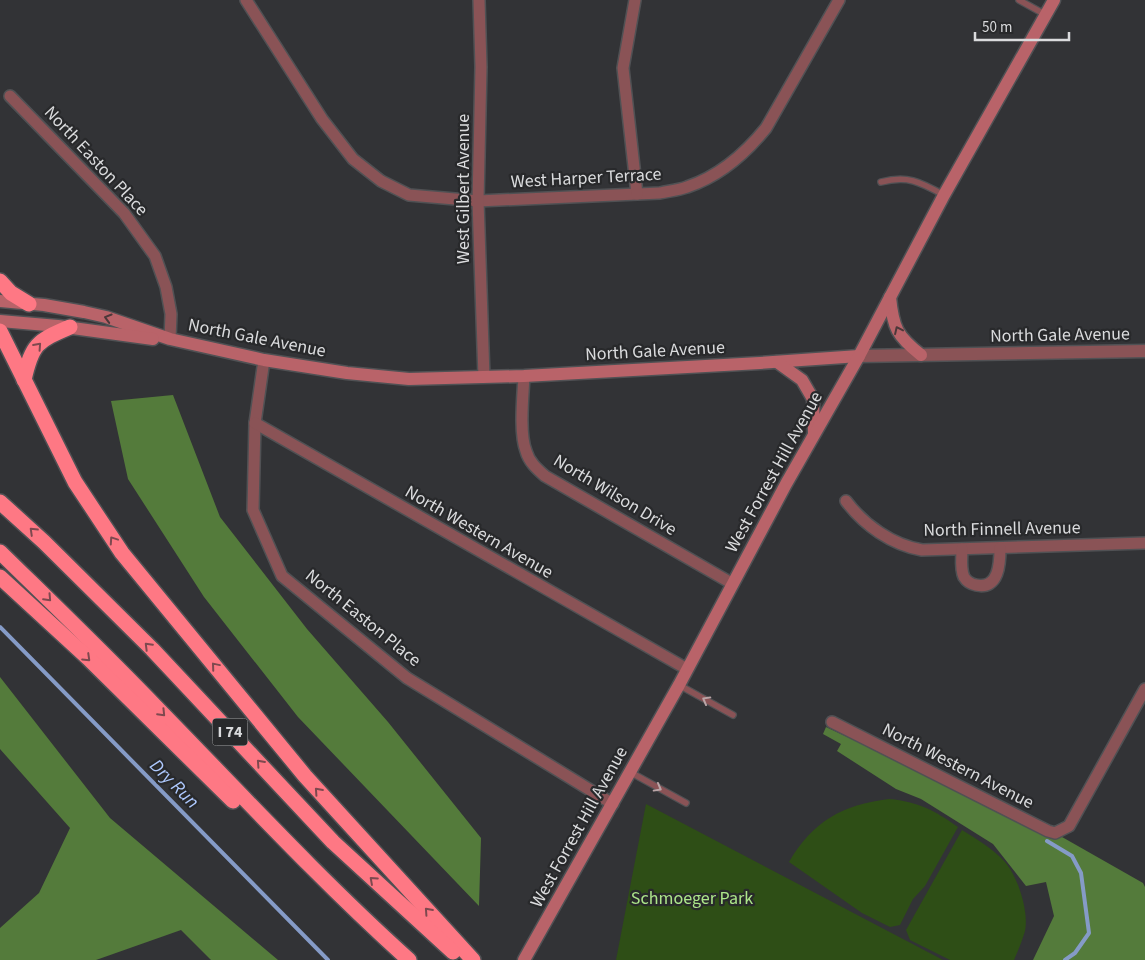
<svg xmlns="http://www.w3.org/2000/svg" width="1145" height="960" font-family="'Source Sans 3',sans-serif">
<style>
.green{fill:#2e4e16}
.forest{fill:#547b3b}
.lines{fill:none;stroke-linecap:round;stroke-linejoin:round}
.stream{stroke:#859bc7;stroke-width:4}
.service-casing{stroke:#505154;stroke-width:8}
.minor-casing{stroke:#505154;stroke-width:14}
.tertiary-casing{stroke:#505154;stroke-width:15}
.secondary-casing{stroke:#505154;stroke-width:15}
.motorway-casing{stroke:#505154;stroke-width:18}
.service{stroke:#8a5356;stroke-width:5.5}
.minor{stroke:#8a5356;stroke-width:11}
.tertiary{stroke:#8a5356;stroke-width:12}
.secondary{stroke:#b96369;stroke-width:12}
.motorway{stroke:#fe7884;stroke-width:15}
.oneway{stroke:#4c383a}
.oneway2{stroke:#7e494f}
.oneway3{stroke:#baa5a7}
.labels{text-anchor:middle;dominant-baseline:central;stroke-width:4.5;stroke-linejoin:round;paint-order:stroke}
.shield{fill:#28292b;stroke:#a5a6a8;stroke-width:1}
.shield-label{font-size:16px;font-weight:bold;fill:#dadbdd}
.street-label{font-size:18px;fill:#dadbdd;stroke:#28292b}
.park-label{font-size:18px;fill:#ace58a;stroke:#28292b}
.water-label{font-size:19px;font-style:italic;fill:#aec9fe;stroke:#28292b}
</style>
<rect width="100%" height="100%" fill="#323336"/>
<g class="green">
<path d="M 889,799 C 919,802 934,810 958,827 L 925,886 L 913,899 L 900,925 L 890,927 L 862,913 L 789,862 C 813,821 842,805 889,799 Z"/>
<polygon points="646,804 943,960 616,960"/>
<path d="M 962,830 C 977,839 993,849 1005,862 C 1018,877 1029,912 1025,931 C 1022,941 1018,951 1014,960 L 950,960 L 910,940 L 906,930 Z"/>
</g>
<g class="forest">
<polygon points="173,395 220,517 307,629 388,722 481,838 479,906 298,717 204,597 128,479 111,401"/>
<polygon points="0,677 110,818 278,960 211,960 181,930 96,960 0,960 0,928 39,893 70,828 0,749"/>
<polygon points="826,727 1048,831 1055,833 1143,883 1145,887 1145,960 1033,960 1054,916 1046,882 1026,886 993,844 921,799 896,789 837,751 841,744 823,734"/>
</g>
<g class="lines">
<g class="stream">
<polyline points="0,627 328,960"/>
<polyline points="1047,841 1072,856 1081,873 1089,933 1075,953 1065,960"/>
</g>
<defs>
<g id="service">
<polyline points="1019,0 1046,15"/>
<path d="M 881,182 C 908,175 920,182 944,195"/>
<polyline points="679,685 733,715"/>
<polyline points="630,772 686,803"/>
</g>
<g id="minor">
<path d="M 246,0 L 322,119 L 353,159 L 381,181 L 409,195 L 478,201 L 660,193 C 669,191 679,190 687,187 C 720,176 745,154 766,128 L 839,0"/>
<polyline points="479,0 481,67 478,201 484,377"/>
<polyline points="635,0 623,68 637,194"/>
<polyline points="10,96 124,213 155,256 166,287 171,314 170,339"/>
<polyline points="264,360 255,423 253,510 282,576 407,678 613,804"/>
<path d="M 524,376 C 523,396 519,433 526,451 C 529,462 537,469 545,476 L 733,584"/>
<polyline points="255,423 687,669"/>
<path d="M 846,501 C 864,525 892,545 922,550 L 1145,543"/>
<path d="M 962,549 C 962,557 960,569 964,577 C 967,582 971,584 976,585 C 999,590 1000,563 1000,548"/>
<polyline points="832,722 1048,831 1055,833 1069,826 1145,689"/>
</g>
<polyline id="tertiary" points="859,356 1145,351"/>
<g id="secondary">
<path d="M 890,297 C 893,328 897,336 921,355"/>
<polyline points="0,301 44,305 84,312 106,317 170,339 264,360 347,373 409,379 524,376 760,363 859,356"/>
<polyline points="0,321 58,326 153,339"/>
<polyline points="777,362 802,380 813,399 814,433"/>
<polyline points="524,960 679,685 786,484 859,356 944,195 1054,0"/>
</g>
<g id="motorway">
<polyline points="0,281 11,293 29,304"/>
<polyline points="0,331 75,482 122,553 305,776 473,960"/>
<path d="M 24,380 C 32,344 37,341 70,327"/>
<polyline points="0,502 44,542 152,649 333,842 453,952"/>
<path d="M 0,552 C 52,603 105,654 155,706 C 239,792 320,880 409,960"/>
<polyline points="0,577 88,658 233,801"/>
</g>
</defs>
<use href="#service" class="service-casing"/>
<use href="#minor" class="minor-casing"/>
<use href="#tertiary" class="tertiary-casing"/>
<use href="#secondary" class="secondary-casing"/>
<use href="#motorway" class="motorway-casing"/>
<use href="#service" class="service"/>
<use href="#minor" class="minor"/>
<use href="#tertiary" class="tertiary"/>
<use href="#secondary" class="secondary"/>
<use href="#motorway" class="motorway"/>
</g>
<defs><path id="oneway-chevron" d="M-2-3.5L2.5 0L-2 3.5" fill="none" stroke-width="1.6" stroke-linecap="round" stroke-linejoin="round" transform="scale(1.25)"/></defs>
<g class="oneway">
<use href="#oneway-chevron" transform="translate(108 318) rotate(-164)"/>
<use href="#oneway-chevron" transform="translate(898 330) rotate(-115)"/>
</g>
<g class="oneway2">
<use href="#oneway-chevron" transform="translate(38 346) rotate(-48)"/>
<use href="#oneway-chevron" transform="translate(33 531) rotate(-136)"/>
<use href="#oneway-chevron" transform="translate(113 540) rotate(-124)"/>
<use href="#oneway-chevron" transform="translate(48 598) rotate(47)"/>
<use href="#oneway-chevron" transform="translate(148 646) rotate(-135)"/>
<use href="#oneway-chevron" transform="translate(87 658) rotate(44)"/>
<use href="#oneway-chevron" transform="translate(215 666) rotate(-130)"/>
<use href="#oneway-chevron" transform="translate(162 713) rotate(46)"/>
<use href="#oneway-chevron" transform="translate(260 763) rotate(-132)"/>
<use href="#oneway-chevron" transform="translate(318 791) rotate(-132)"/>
<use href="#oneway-chevron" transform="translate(373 880) rotate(-138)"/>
<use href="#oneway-chevron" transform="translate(428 911) rotate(-132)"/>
</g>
<g class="oneway3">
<use href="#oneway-chevron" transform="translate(706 700) rotate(-151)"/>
<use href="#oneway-chevron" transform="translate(658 788) rotate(29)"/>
</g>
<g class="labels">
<rect class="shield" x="212.5" y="718.5" width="35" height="27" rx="4"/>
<g class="shield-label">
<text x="230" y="732">I 74</text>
</g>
<g class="street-label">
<text transform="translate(96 161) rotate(47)">North Easton Place</text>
<text transform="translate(586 178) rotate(-3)">West Harper Terrace</text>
<text transform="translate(463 189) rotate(-90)">West Gilbert Avenue</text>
<text transform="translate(1060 335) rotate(-1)">North Gale Avenue</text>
<text transform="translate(257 338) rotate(11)">North Gale Avenue</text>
<text transform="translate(655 351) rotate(-3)">North Gale Avenue</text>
<text transform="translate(774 472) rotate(-61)">West Forrest Hill Avenue</text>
<text transform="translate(615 495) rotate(31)">North Wilson Drive</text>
<text transform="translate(1002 529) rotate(-1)">North Finnell Avenue</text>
<text transform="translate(479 532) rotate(30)">North Western Avenue</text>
<text transform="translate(363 618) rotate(39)">North Easton Place</text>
<text transform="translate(958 766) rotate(27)">North Western Avenue</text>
<text transform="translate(579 827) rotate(-61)">West Forrest Hill Avenue</text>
</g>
<g class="park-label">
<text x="692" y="898">Schmoeger Park</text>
</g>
<g class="water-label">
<text transform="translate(174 784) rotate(45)">Dry Run</text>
</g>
</g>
<path d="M975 32v8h94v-8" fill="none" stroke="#dadbdd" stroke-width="2.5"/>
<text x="982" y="32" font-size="15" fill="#dadbdd" stroke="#28292b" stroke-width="4" paint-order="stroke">50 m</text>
</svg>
